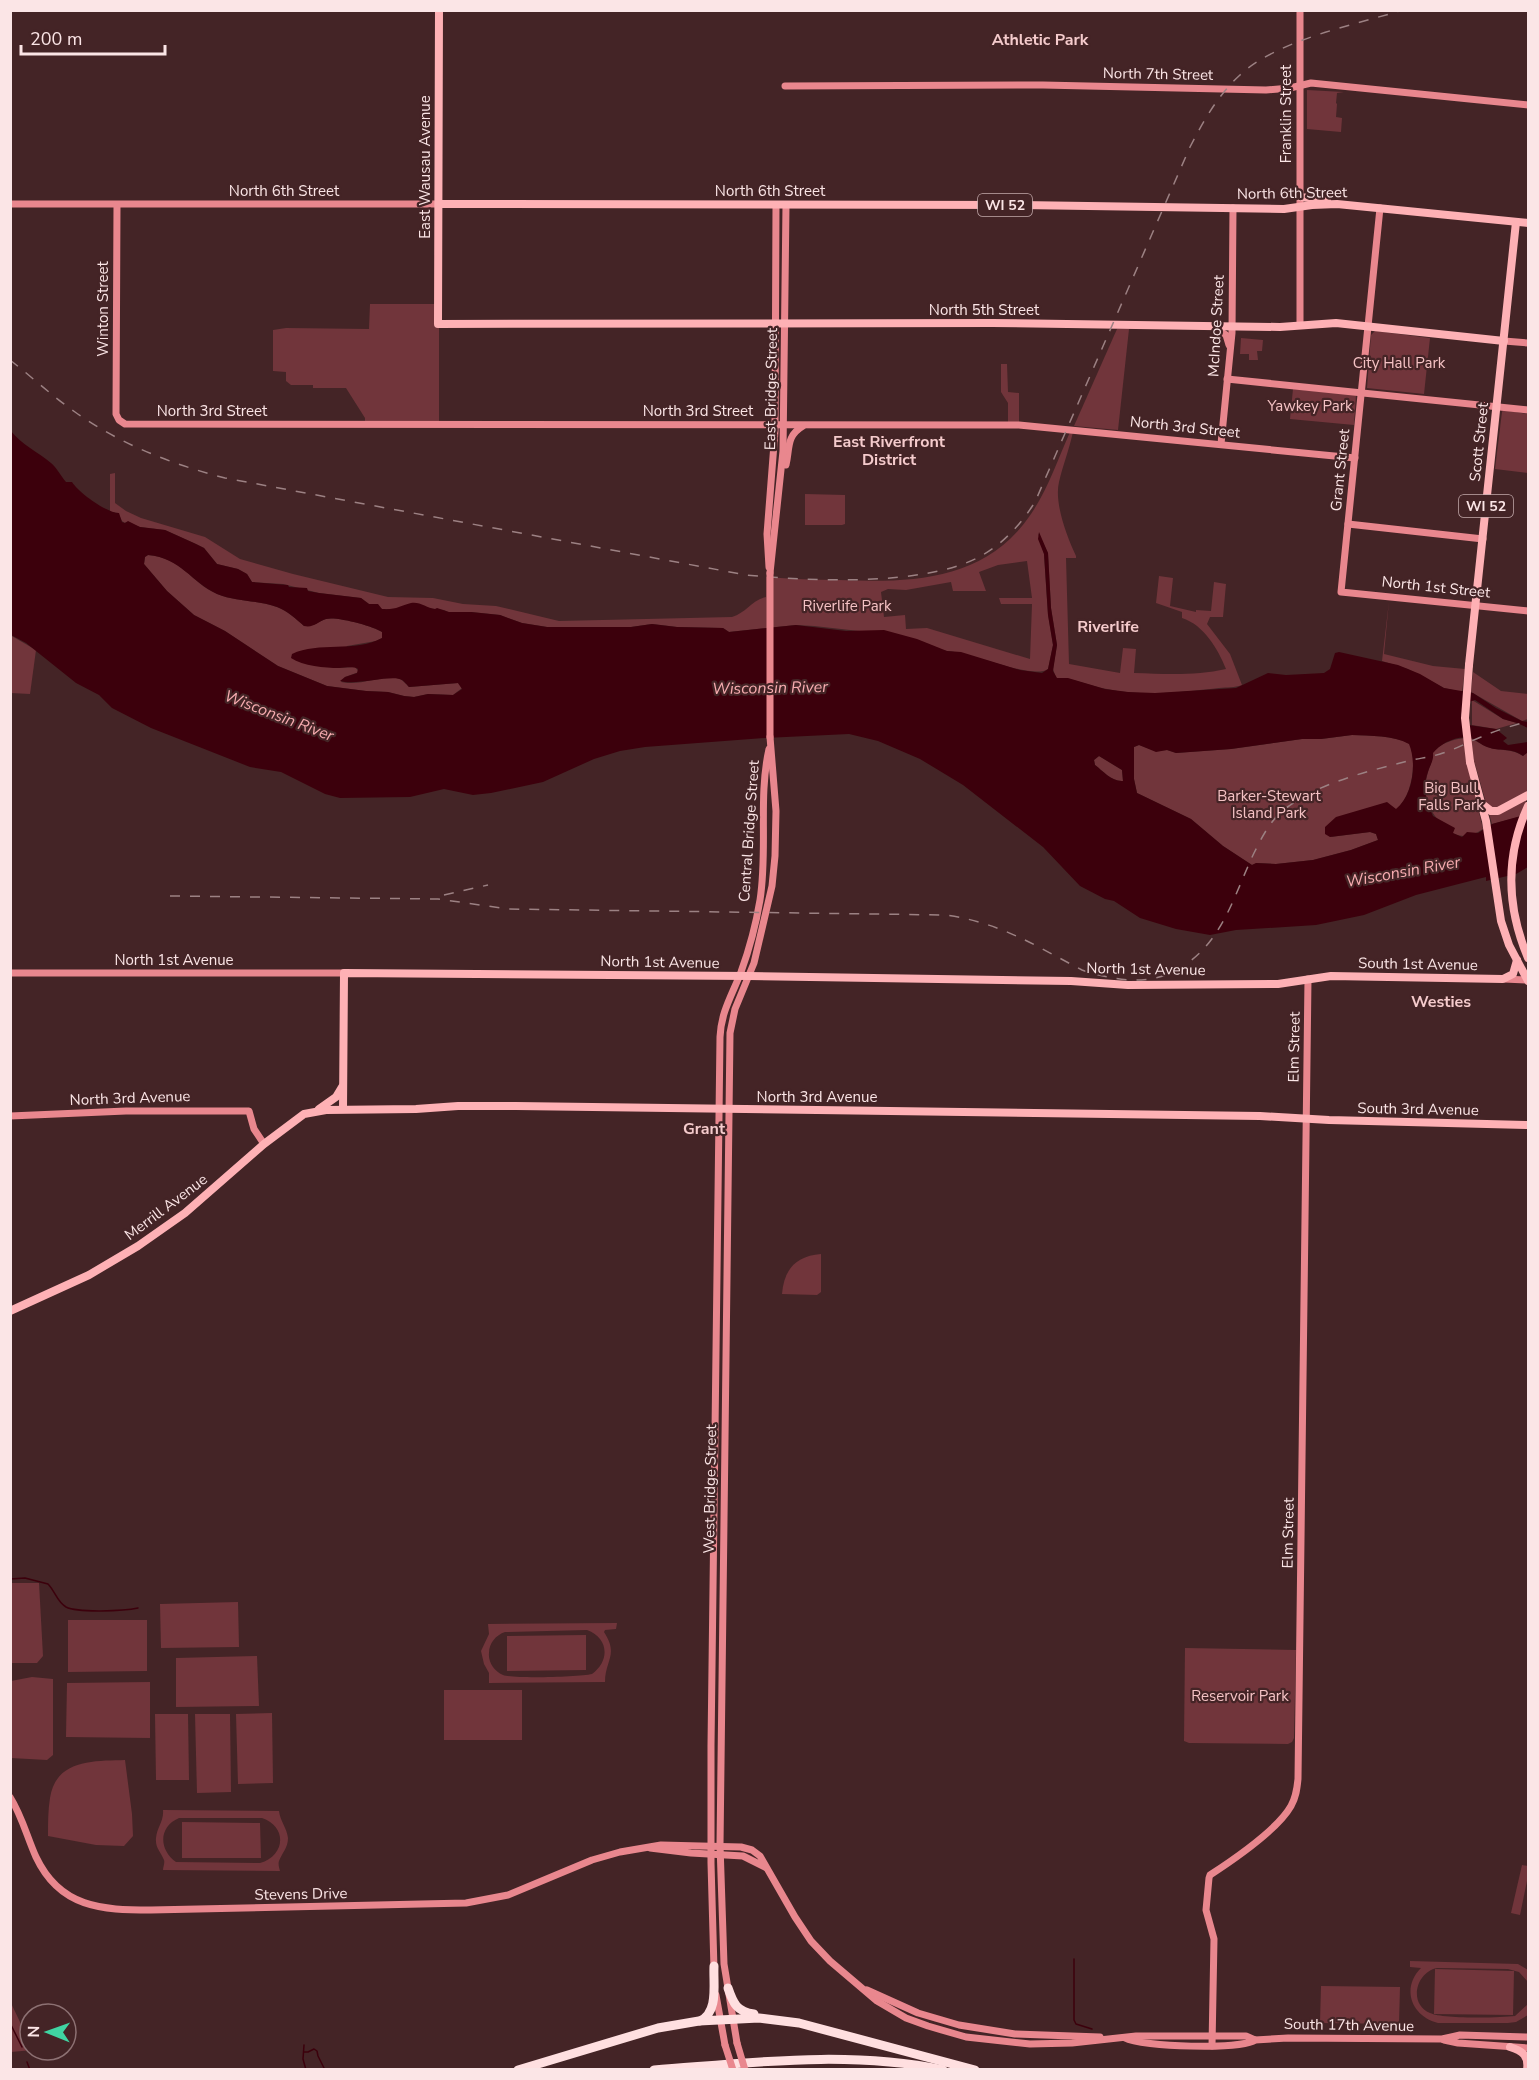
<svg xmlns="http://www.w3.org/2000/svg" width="1539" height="2080" font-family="'Nunito Sans',sans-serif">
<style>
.green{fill:#71353b;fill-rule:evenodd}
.water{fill:#3c000c;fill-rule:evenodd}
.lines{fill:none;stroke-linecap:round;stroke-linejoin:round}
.stream{stroke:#3c000c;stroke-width:1.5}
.secondary{stroke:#e9878e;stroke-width:7}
.primary{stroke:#feb1b5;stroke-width:8}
.highway{stroke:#ffdfe0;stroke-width:9}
.rail{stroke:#9c8183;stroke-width:1.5;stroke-dasharray:10 10;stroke-linecap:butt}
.secondary-bridge{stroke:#e9878e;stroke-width:7}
.primary-bridge{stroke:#feb1b5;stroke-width:8}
.labels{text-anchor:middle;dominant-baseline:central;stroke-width:4.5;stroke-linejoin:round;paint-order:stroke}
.shield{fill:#442426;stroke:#c4abac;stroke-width:1.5}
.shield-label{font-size:14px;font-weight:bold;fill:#fbe5e6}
.street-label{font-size:15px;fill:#fbe5e6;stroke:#442426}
.park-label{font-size:15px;fill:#f5c2c4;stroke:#442426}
.neighbourhood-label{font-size:16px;font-weight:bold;fill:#f5cbcc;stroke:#442426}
.water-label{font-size:16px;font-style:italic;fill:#f7acb0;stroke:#442426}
</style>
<rect width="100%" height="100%" fill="#442426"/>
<g class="green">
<polygon points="1307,90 1344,92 1337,93 1336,103 1337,104 1336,117 1342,118 1341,132 1307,129"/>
<polygon points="370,304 439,304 439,423 365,424 365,418 346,388 313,388 313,385 291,385 286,381 286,372 273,371 273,330 286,328 369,329"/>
<polygon points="1117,329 1129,329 1118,430 1074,426"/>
<polygon points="1375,331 1430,338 1424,394 1367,388 1371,335"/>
<polygon points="1241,338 1263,340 1262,351 1257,351 1258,360 1249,360 1249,354 1240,354"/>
<polygon points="1001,364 1007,364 1008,392 1019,393 1019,422 1008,422 1008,403 1001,392"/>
<polygon points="1293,389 1356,395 1354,425 1290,419"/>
<polygon points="1503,410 1528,414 1528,473 1495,469 1502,412"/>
<path d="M 1070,432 L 1073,432 C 1069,450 1063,465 1059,482 C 1054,503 1067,537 1076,556 L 1076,558 L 1066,558 L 1069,664 L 1120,673 L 1123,648 L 1136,649 L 1134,673 C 1165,674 1196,676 1226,669 C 1218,649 1204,625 1182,618 L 1182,612 L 1156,603 L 1159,576 L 1173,578 L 1170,606 L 1196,612 L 1196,610 L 1211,611 L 1214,582 L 1226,584 L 1223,617 L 1210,617 L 1207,624 L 1230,654 L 1242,685 C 1234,688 1228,687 1219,688 C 1183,692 1143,697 1107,689 C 1089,686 1075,678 1056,678 L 1053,669 L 1057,645 L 1051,608 L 1048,553 L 1038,533 L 1044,554 L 1048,615 L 1053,645 L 1048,669 C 1033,680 970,652 947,651 L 859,631 L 814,626 L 796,625 L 729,632 L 723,628 L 677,627 L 652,624 L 631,627 L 547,627 L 522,623 L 500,615 L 471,612 L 448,612 L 444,610 L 408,606 L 400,609 L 382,609 L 369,604 L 361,598 L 319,593 L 283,584 L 252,582 L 247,574 L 238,569 L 217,564 L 204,548 L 196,544 L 165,530 L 140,527 L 126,522 L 125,523 L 122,521 L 118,513 L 110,512 L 110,474 L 115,473 L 115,503 L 126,511 L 141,518 L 205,537 L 240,559 L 293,574 L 388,597 L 433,598 L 463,604 L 496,606 L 559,621 L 732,617 C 746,613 752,600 766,597 L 766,577 C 790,579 815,580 839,580 C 912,583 986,581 1031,514 C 1048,489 1058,459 1070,432 ZM 1027,561 L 1032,598 L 999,598 L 1001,604 L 1032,604 L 1030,659 L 927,628 L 906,629 L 905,615 L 884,617 L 881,592 L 888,589 L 906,590 L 951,582 L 953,591 L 986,591 L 979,572 L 998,565 Z"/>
<polygon points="805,494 845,495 845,524 842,525 805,525"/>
<path d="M 148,555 C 183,558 190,582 217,594 C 237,602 258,600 277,607 C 288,611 296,619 304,626 C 316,626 317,622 326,619 C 336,616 373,626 382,632 L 382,638 L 376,641 L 347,646 L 336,668 L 355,667 L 359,672 L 345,677 L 341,682 C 360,686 379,676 397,678 C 402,679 405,683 409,687 L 458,683 L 462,688 L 453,695 L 428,694 L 414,697 L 404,696 L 388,692 L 366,691 L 327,686 L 278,666 L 225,631 L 194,615 L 167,591 L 144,564 L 145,557 Z"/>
<polygon points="1389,601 1384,654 1433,666 1465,669 1462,692 1444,688 1408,669 1382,661"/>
<polygon points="10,635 36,650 30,694 11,693"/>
<polygon points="1473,672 1501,691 1528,694 1528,719 1522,721 1471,692"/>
<polygon points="1472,700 1503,719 1517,723 1496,729 1472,725"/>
<path d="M 1352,735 C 1371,736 1393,735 1410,744 C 1417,763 1412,796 1396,810 L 1330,837 L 1370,832 L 1376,834 L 1378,840 L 1351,850 L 1313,860 L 1276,864 L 1257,863 L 1252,865 L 1223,846 L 1191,819 L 1137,793 L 1134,779 L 1134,747 L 1139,745 L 1156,751 L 1167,750 L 1176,753 L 1231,749 L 1302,739 L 1321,739 Z"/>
<path d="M 1467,738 C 1474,739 1479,743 1485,746 C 1498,752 1509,747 1523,756 L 1528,752 L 1528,797 L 1519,817 L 1492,824 L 1475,764 L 1467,763 L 1483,829 C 1471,837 1459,839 1448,830 C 1431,814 1421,800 1427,776 C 1428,768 1434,761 1432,753 C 1441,743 1453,739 1467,738 Z"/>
<path d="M 1099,756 L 1122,770 L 1123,781 C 1112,782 1103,771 1095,765 L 1094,760 Z"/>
<path d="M 821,1254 L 821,1292 L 817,1295 L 782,1294 C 784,1269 796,1256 821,1254 Z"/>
<polygon points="11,1583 39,1583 43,1656 37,1663 11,1663"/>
<polygon points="238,1602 239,1647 161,1648 160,1604"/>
<polygon points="68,1620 147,1620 147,1671 68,1672"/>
<path d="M 617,1623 L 616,1629 L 605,1630 L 604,1632 C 619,1655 605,1660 605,1682 L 489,1683 L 489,1673 L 484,1664 L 481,1651 L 489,1634 L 488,1624 ZM 587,1630 C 609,1638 610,1661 592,1674 C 579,1677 514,1679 503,1675 C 494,1671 488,1662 489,1653 C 489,1643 496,1635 505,1632 Z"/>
<polygon points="586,1635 586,1670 507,1671 507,1636"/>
<polygon points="1185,1648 1296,1650 1294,1738 1292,1742 1288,1744 1189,1743 1184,1741"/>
<polygon points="257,1656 259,1706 176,1707 176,1658"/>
<polygon points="32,1677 53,1679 53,1755 47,1760 11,1758 11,1681"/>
<polygon points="150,1682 150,1738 66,1737 67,1683"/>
<rect x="444" y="1690" width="78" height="50"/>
<polygon points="272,1713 273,1783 238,1784 236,1714"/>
<polygon points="155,1714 188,1714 189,1780 156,1780"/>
<polygon points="195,1714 230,1714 231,1792 197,1793"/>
<path d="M 125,1760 L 132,1814 L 133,1836 L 124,1846 L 96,1845 L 48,1836 C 48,1823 48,1810 50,1798 C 56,1759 94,1761 125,1760 Z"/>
<path d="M 163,1810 L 279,1811 C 280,1821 287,1828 288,1838 C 288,1848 282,1853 279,1861 C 278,1864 279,1867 280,1871 L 163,1870 C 163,1867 165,1863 164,1860 C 161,1852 155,1848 156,1838 C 157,1827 164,1821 163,1810 ZM 179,1818 L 262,1818 C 288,1827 285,1856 260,1863 L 176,1862 C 159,1850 158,1827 179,1818 Z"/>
<polygon points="182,1822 260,1823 261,1858 182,1858"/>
<polygon points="1522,1865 1528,1866 1528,1876 1520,1915 1511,1913"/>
<path d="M 1410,1961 L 1518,1964 L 1528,1970 L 1528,1982 L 1519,1972 L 1508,1969 L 1437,1968 C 1416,1972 1408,2004 1430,2013 C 1442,2019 1500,2018 1515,2016 L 1528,2004 L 1528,2015 L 1516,2022 L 1508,2023 L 1438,2023 C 1411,2016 1401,1988 1421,1968 L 1410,1967 Z"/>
<polygon points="1435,1969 1514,1971 1513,2015 1434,2014"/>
<polygon points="1321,1986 1400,1987 1399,2024 1320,2023"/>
<polygon points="10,2001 30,2043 30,2050 33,2050 11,2052"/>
</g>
<path class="water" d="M 10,430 C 22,445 38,452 51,463 C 57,468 61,476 66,482 L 72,482 C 79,493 107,513 119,513 L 122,522 L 125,523 L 128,521 L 140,527 L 165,530 L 196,544 L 204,548 L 217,564 L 238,569 L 247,574 L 252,582 L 288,585 L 289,587 L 307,588 L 308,591 L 319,593 L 361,598 L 369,604 L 378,604 L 382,609 C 396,610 400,606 411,603 C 419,601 427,608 435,609 L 437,608 L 449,612 L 471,612 L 500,615 L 522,623 L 547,627 L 631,627 L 652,624 L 677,627 L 723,628 L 729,632 L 796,625 L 846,631 L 884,630 L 917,639 L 947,651 L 961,652 L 1020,670 L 1042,673 L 1048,669 L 1053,645 L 1048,615 L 1044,554 L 1038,539 L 1039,532 L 1048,553 L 1051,608 L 1057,645 L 1053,671 L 1057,678 L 1068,678 L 1105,689 L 1128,692 L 1155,693 L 1236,688 L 1268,673 L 1286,675 L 1324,673 L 1330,669 L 1335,653 L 1339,652 L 1398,665 L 1420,674 L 1444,688 L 1473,693 L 1496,708 L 1522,721 L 1528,722 L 1528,728 L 1517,723 L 1503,719 L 1475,700 L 1466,703 L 1461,714 L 1462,724 L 1496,729 L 1507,738 L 1503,741 L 1508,745 L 1528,742 L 1528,752 L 1523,756 C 1511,747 1500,752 1487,747 C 1481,745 1476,739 1470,738 C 1456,735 1440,744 1433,753 C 1434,760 1430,765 1428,772 C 1422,788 1427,802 1433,816 L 1455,828 L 1453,833 L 1462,837 L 1467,832 L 1478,833 L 1492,824 L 1528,814 L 1528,867 L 1516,874 L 1486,881 L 1486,877 L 1478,879 L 1416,895 L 1364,915 L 1316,925 L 1236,930 L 1210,935 L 1176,929 L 1140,918 L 1114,901 L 1105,899 L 1080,886 L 1043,847 L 963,785 L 920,759 L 878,741 L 849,734 L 765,738 L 645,747 L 620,751 L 594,759 L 543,782 L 491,793 L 473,795 L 444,789 L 410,797 L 340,798 L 325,794 L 281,772 L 250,767 L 151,728 L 112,708 L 99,695 L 76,683 L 26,643 L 11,635 ZM 148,555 C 181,558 191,582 217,594 C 237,602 258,600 277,607 C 288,611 296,619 304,626 C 314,628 317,622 326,619 C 336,616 373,626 382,632 L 382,638 C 354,653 319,641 292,654 L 291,658 C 303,666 325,668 339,668 C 346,668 352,666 358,669 L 357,673 L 345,677 L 340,681 C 357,686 392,674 402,680 C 403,680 408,686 409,687 L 458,683 L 462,689 L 453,695 L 428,694 L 414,697 L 404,696 L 388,692 L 366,691 L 327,686 L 278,666 L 225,631 L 194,615 L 167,591 L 144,564 L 145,557 ZM 1352,735 C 1371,736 1393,735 1409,744 C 1417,763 1413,796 1396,809 L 1387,802 L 1336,817 L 1325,827 L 1325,834 L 1330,837 L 1370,832 L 1376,834 L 1378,840 L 1351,850 L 1313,860 L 1276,864 L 1256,863 L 1252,865 L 1223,846 L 1191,819 L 1137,793 L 1134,779 L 1134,747 L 1139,745 L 1156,752 L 1167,750 L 1176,753 L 1231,749 L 1302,739 L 1321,739 ZM 1099,756 L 1122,770 L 1123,781 C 1112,782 1103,771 1095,765 L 1094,760 Z"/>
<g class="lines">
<g class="stream">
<path d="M 10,1579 L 25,1578 L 48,1584 C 55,1591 57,1602 66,1607 C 78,1613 124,1611 138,1608"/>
<polyline points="1074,1959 1074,2020 1076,2024 1092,2029"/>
<polyline points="10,2023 22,2047"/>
<polyline points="304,2045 303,2059 306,2070"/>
<polyline points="304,2052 308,2052 314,2049 317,2051 318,2056 325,2070"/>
<polyline points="27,2062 30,2070"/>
</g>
<g class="secondary">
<polyline points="1300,10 1300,325"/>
<polyline points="785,86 1043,85 1266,90 1290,88 1311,83 1528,105"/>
<polyline points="10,204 439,204"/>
<polyline points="117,205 116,414 119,420 125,424 1019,425 1355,458"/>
<polyline points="1380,208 1341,592 1528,611"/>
<polyline points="1214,327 1226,335 1229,345"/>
<polyline points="1504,341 1528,343"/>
<polyline points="1227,379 1528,410"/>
<polyline points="1221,444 1232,333 1233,208"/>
<path d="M 786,465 C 790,448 786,436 803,426"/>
<polyline points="1348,524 1483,539"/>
<polyline points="769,567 767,534 775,431 776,205"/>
<polyline points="770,573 783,451 786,205"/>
<polyline points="10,973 344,973"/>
<polyline points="1504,979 1528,980"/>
<polyline points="10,1116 126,1111 249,1111 254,1129 264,1144"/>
<path d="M 10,1797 C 22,1816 27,1837 36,1857 C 60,1908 102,1910 151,1910 L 466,1903 L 508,1895 L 592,1860 L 620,1852 L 661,1845 L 741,1847 L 752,1850 L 760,1856 L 795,1917 L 811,1941 L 830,1961 L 877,2001 L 906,2018 L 928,2026 L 966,2037 L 1030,2044 L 1072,2043 L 1136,2036 L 1246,2036 L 1255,2040 L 1288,2038 L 1442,2039 L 1460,2035 L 1528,2037"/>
<polyline points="650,1848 691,1853 743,1856 765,1867"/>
<path d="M 714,1969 L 711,1863 L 711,1746 L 720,1037 C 721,1012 732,995 741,972 C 749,950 756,924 760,900 C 768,850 758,798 769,749"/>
<polyline points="867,1990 918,2013 959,2025 1015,2034 1100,2037"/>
<polyline points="716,1995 725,2045"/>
<path d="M 1125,2038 C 1141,2047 1242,2050 1255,2040"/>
<polyline points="1444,2040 1458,2043 1528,2048"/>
<polyline points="737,2043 724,1964 720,1845 730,1033 735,1009 754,963 772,886 775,856 776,811 770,737"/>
<path d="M 1212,2046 L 1214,1939 L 1206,1910 L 1209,1878 L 1210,1875 C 1233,1860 1278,1829 1291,1806 C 1296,1797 1297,1789 1298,1779 L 1308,979"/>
</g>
<g class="primary">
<polyline points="439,10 438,324 992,323 1280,327 1336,323 1504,341"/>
<polyline points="1300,197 1327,200"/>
<polyline points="439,204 1021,205 1284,209 1312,205 1337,204 1528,223"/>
<polyline points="1469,665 1516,222"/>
<polyline points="1470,762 1486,821 1501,921 1509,945 1528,981"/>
<polyline points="1482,804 1491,811 1498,811 1528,795"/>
<path d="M 1528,806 C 1505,856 1507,908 1528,958"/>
<polyline points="319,1109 336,1097 342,1087"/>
<polyline points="343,1109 344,973 749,976 1071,981 1128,985 1278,984 1331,976 1503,979 1513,974 1517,960"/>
<polyline points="10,1311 89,1275 138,1246 185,1213 264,1144 304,1114 326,1110 416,1109 458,1106 516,1106 1260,1116 1329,1120 1528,1125"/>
<path d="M 1510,2047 C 1523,2051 1529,2056 1527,2070"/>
</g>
<g class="highway">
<path d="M 728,1988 C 733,2003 737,2012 754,2014"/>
<path d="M 700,2021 C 719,2012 713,1984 714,1966"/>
<polyline points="518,2070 658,2028 699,2021 759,2018 799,2023 975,2070"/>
<path d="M 654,2070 C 750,2063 848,2050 943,2070"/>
</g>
<g class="rail">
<path d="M 10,360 C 32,377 52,396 75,412 C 120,444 171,464 225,478 L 746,575 C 809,581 925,587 981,556 C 1004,543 1021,524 1035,502 L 1190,147 C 1204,120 1218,95 1240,75 C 1277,40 1354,25 1403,10"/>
<polyline points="444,895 488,885"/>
<path d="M 170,896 L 438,899 L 508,909 L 946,915 C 1001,923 1034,945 1082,970 C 1112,980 1146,986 1175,971 C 1222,946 1233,897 1254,853 C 1263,835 1272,817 1289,806 C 1322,782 1369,771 1408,761 C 1420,758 1432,757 1443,753 C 1456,749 1468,742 1481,737 C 1496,730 1513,726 1528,721"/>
</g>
<g class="secondary-bridge">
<polyline points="770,573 770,737"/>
<polyline points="737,2043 745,2070"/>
<polyline points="725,2045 733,2070"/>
</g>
<polyline class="primary-bridge" points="1469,665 1465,718 1470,762"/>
</g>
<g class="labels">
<g class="shield">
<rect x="978" y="194" width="54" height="22" rx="4.5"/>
<rect x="1459" y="495" width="54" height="22" rx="4.5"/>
</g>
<g class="shield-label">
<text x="1005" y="205">WI 52</text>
<text x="1486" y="506">WI 52</text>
</g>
<g class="street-label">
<text transform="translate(1158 74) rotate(1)">North 7th Street</text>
<text transform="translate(1286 114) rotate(-90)">Franklin Street</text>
<text transform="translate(425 167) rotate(-90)">East Wausau Avenue</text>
<text x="284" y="191">North 6th Street</text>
<text x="770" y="191">North 6th Street</text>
<text transform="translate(1292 193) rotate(-1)">North 6th Street</text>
<text transform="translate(103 309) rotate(-90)">Winton Street</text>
<text x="984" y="310">North 5th Street</text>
<text transform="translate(1216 326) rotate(-87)">McIndoe Street</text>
<text transform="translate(771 389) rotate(-89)">East Bridge Street</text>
<text x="212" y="411">North 3rd Street</text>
<text x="698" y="411">North 3rd Street</text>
<text transform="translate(1185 427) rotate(6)">North 3rd Street</text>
<text transform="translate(1479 442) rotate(-84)">Scott Street</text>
<text transform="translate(1340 470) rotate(-84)">Grant Street</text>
<text transform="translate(1436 587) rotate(6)">North 1st Street</text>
<text transform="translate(749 831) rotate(-86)">Central Bridge Street</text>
<text x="174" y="960">North 1st Avenue</text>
<text transform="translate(660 962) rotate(1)">North 1st Avenue</text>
<text transform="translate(1418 964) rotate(1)">South 1st Avenue</text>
<text transform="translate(1146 969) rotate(1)">North 1st Avenue</text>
<text transform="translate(1294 1047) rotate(-89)">Elm Street</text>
<text x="817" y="1097">North 3rd Avenue</text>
<text transform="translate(130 1098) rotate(-2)">North 3rd Avenue</text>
<text transform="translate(1418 1109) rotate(1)">South 3rd Avenue</text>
<text transform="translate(166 1207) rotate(-37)">Merrill Avenue</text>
<text transform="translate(710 1489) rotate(-89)">West Bridge Street</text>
<text transform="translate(1288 1533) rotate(-89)">Elm Street</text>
<text transform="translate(301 1894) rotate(-1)">Stevens Drive</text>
<text transform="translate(1349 2025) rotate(1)">South 17th Avenue</text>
</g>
<g class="park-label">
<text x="1399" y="363">City Hall Park</text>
<text x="1310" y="406">Yawkey Park</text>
<text x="847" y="606">Riverlife Park</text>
<text x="1451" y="788">Big Bull<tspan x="1451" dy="17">Falls Park</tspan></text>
<text x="1269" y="796">Barker-Stewart<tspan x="1269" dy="17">Island Park</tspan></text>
<text x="1240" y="1696">Reservoir Park</text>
</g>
<g class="neighbourhood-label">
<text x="1040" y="40">Athletic Park</text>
<text x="889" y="442">East Riverfront<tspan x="889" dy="18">District</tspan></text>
<text x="1108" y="627">Riverlife</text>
<text x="1441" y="1002">Westies</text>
<text x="704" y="1129">Grant</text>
</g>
<g class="water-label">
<text transform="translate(770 688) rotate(-1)">Wisconsin River</text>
<text transform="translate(279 716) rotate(21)">Wisconsin River</text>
<text transform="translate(1403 872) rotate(-10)">Wisconsin River</text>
</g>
</g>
<rect width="1539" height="2080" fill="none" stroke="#fbe5e6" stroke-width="24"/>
<g transform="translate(48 2032) rotate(271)"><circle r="28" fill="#442426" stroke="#8d7173" stroke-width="1.5"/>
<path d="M0-4.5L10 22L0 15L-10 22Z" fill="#40d4a2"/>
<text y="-9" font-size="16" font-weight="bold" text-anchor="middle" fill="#fbe5e6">N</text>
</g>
<path d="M21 45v9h144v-9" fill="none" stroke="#fbe5e6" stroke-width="3"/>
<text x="30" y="45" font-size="18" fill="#fbe5e6" stroke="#442426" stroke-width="4.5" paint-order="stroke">200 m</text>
</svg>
